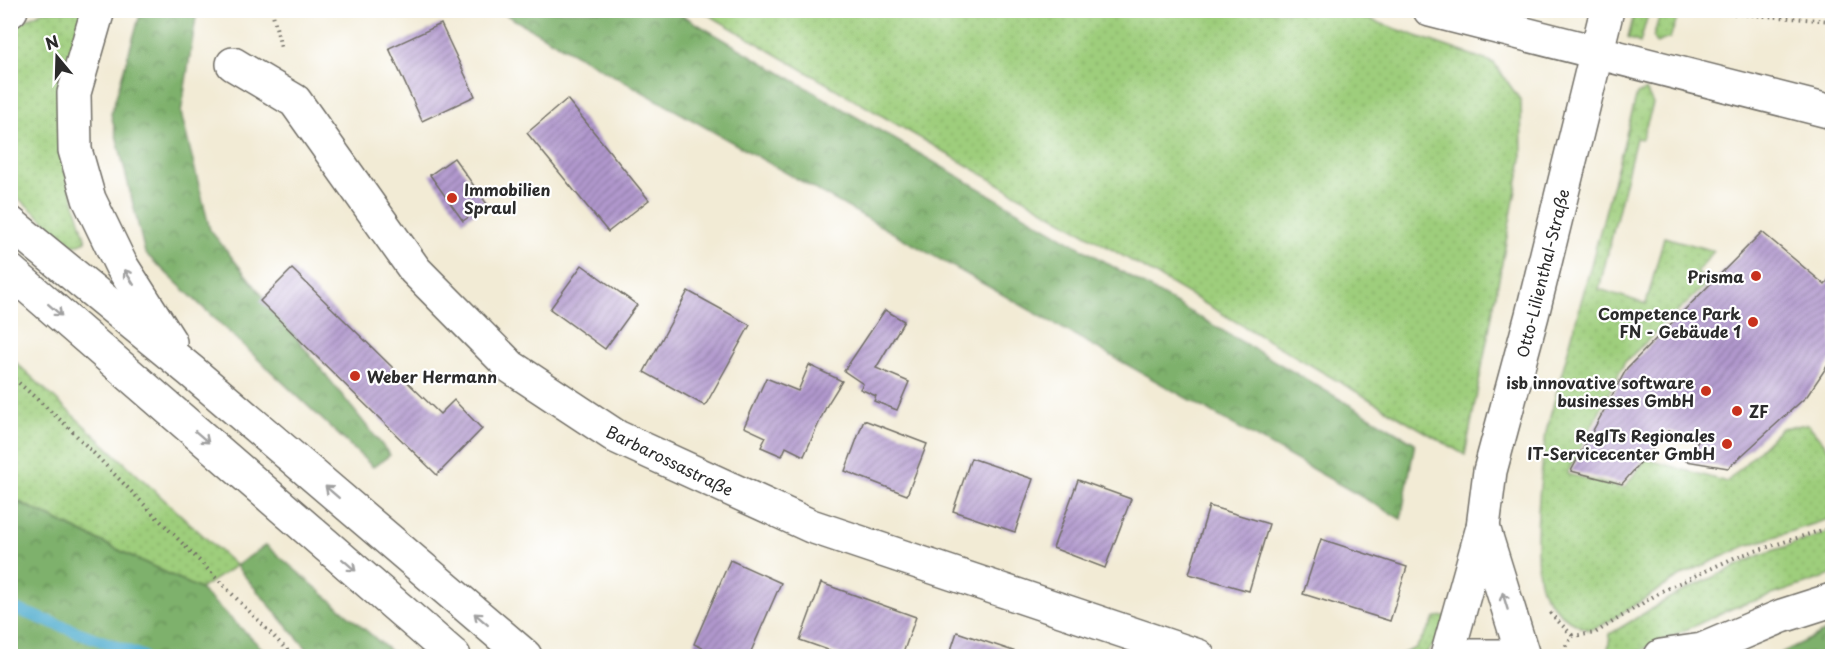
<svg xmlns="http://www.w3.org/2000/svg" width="1843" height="667" font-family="'Playpen Sans',sans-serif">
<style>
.grass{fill:url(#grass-dots);stroke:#647c54;stroke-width:1.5}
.forest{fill:url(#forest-crowns);stroke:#546e4c;stroke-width:1.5}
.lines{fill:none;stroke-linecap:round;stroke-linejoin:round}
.stream{stroke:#51adcf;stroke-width:12}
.building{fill:url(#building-hatch)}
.minor-casing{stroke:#716e66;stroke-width:36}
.major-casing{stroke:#716e66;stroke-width:36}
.path{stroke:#716e66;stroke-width:4;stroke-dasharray:1.5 4.5;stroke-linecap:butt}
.minor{stroke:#fff;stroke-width:33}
.major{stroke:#fff;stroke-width:33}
.oneway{stroke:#a0a0a0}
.poi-dot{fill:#c8321e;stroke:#fff;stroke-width:2}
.labels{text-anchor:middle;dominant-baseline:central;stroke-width:4.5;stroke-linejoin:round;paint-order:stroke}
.poi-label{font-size:16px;font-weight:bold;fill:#2b2b2b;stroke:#fff;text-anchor:end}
.street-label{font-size:16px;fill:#2b2b2b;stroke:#fff}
</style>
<defs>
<pattern id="grass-dots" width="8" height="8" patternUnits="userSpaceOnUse" patternTransform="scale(1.5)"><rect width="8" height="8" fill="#9ece7c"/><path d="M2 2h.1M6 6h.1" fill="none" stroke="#88b16b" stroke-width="1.8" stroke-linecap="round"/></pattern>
<pattern id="forest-crowns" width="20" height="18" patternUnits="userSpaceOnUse" patternTransform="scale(1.5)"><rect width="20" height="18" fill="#7eb16c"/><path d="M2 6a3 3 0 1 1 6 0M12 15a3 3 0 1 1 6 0" fill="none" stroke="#679059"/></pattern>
<pattern id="building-hatch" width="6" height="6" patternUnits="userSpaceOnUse" patternTransform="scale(1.5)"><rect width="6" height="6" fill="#b198cd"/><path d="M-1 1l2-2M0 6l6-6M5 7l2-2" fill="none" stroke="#907ca7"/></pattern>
</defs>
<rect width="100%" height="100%" fill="#fff"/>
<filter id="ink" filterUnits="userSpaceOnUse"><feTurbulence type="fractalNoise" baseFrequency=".0167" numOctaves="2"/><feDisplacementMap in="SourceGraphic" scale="12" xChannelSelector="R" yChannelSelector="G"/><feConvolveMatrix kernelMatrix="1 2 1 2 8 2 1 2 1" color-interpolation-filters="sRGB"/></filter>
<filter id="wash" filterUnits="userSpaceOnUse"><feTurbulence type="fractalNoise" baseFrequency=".008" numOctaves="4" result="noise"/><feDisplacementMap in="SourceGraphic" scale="24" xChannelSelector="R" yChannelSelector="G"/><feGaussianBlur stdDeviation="1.35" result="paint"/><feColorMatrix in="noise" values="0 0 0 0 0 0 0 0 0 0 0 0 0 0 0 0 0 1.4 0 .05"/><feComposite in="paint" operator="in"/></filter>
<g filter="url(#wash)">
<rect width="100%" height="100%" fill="#f2ebd5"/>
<g class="grass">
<polygon points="43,11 86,11 65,170 86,241 74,246 11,192 10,29"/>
<polygon points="702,11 1345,11 1494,63 1521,101 1522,159 1465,455"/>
<polygon points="1635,11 1649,11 1640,43 1628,38"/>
<polygon points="1661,11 1680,11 1670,38 1656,43 1653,38"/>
<path d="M 1646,90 L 1653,104 L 1642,139 L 1636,138 L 1599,289 L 1646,304 L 1664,237 L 1714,251 L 1697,272 L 1708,283 L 1625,362 L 1567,474 L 1624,488 L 1646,459 L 1727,482 L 1781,428 L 1808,424 L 1832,453 L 1832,518 L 1746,546 L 1684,574 L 1603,625 L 1588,630 C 1570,623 1554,610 1544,593 C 1529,566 1542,465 1546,432 L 1637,94 Z"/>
<polygon points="10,357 236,566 200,589 11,498"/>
<polygon points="1832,531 1832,575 1733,608 1629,656 1611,656 1608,650 1610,634 1671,597 1760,555"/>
<path d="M 1447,616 C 1444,629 1435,649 1421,656 C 1415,658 1404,656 1397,656 L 1416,648 L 1436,617 Z"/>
</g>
<g class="forest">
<polygon points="141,11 197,11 181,113 210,230 390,455 373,467 145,253 111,114"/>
<polygon points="499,11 675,11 1415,443 1401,519"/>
<polygon points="10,498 200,589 270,656 23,656 11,651"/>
<polygon points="266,545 396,656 313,656 236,566"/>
<polygon points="1832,628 1832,656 1775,656"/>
</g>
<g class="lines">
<polyline class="stream" points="10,607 142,656"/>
</g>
<g id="blocks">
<g class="building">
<polygon points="441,24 475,96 422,121 389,48"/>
<polygon points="567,99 649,200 608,232 527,133"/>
<polygon points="454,158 487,204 463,221 430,175"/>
<polygon points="1762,232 1825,285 1832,275 1832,359 1807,396 1728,468 1686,461 1700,438 1668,431 1622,484 1571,471 1627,368"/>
<polygon points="582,265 637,305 605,349 550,309"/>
<polygon points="292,269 440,414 454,400 482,429 437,475 260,301"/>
<polygon points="688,291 750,325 705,406 644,372"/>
<polygon points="885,310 904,321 876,368 909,382 897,410 874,401 876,396 860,389 863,384 844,371"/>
<polygon points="809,365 842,381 827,405 804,456 786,447 782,456 761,447 766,437 744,427 766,378 798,391"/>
<polygon points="864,420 927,444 907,495 845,471"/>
<polygon points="971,458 1033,479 1015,532 953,511"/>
<polygon points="1078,480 1131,499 1105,568 1053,548"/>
<polygon points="1209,506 1269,524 1249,591 1189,574"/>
<polygon points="1321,539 1407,567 1390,621 1303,594"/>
<polygon points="730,560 781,583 749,656 714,656 715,654 694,644"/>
<polygon points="821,583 916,617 902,656 845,656 800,640"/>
<polygon points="957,632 1019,653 1018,656 949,656"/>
</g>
</g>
</g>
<g filter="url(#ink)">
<use href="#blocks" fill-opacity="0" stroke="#716e66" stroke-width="1.5"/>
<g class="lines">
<defs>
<g id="minor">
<polyline points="1430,10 1832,112"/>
<polyline points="233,64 295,101 415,270 511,367 617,437 811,526 1198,656"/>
<polyline points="1483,527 1523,656"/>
<polyline points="1447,656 1483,527 1490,471 1532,315 1607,10"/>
<polyline points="1468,656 1506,656"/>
<polyline points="1661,656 1702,650 1782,616 1832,600"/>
</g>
<g id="major">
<polyline points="98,10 74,93 75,150 89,199 121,265 170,342"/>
<polyline points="10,11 11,10"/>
<polyline points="10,223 191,371 525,656"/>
<polyline points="10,271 454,656"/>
</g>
</defs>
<use href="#minor" class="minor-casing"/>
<use href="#major" class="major-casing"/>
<g class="path">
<polyline points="272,10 281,48"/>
<polyline points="1698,11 1832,21"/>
<polyline points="10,375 66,425 293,656"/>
<polyline points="1550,613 1573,636"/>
<polyline points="1562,651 1573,636 1595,633 1662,591 1736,557 1832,527"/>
</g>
<use href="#minor" class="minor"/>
<use href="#major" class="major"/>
</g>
<defs><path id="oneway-shaft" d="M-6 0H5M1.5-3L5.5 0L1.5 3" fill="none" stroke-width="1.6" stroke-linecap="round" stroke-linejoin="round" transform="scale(1.5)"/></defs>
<g class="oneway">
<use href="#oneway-shaft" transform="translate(129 277) rotate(-122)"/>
<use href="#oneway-shaft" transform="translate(55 310) rotate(41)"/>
<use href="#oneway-shaft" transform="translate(202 437) rotate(41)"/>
<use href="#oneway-shaft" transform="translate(332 492) rotate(-139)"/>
<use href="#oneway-shaft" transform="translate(349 565) rotate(41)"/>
<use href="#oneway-shaft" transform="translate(1505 601) rotate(-107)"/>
<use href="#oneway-shaft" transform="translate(481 619) rotate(-139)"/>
</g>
</g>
<g class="poi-dot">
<circle cx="452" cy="198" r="6"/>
<circle cx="1756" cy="276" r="6"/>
<circle cx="1753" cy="322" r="6"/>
<circle cx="355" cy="376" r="6"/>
<circle cx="1706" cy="391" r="6"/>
<circle cx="1737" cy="411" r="6"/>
<circle cx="1727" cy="444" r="6"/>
</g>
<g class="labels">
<g class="poi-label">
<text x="464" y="189" text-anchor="start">Immobilien<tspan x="464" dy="18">Spraul</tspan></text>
<text x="1744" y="276">Prisma</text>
<text x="1741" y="313">Competence Park<tspan x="1741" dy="18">FN - Gebäude 1</tspan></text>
<text x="367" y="376" text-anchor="start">Weber Hermann</text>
<text x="1694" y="382">isb innovative software<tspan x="1694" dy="18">businesses GmbH</tspan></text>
<text x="1749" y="411" text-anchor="start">ZF</text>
<text x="1715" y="435">RegITs Regionales<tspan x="1715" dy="18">IT-Servicecenter GmbH</tspan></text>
</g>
<g class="street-label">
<text transform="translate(1542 273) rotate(-76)">Otto-Lilienthal-Straße</text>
<text transform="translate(670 460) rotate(26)">Barbarossastraße</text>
</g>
</g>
<rect width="1843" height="667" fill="none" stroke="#fff" stroke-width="36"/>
<g transform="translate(57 57) rotate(341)" stroke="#ffffff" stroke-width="4.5" paint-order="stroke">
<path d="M0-4.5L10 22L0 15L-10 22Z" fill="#2b2b2b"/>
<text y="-9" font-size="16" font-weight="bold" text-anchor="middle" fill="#2b2b2b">N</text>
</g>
</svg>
